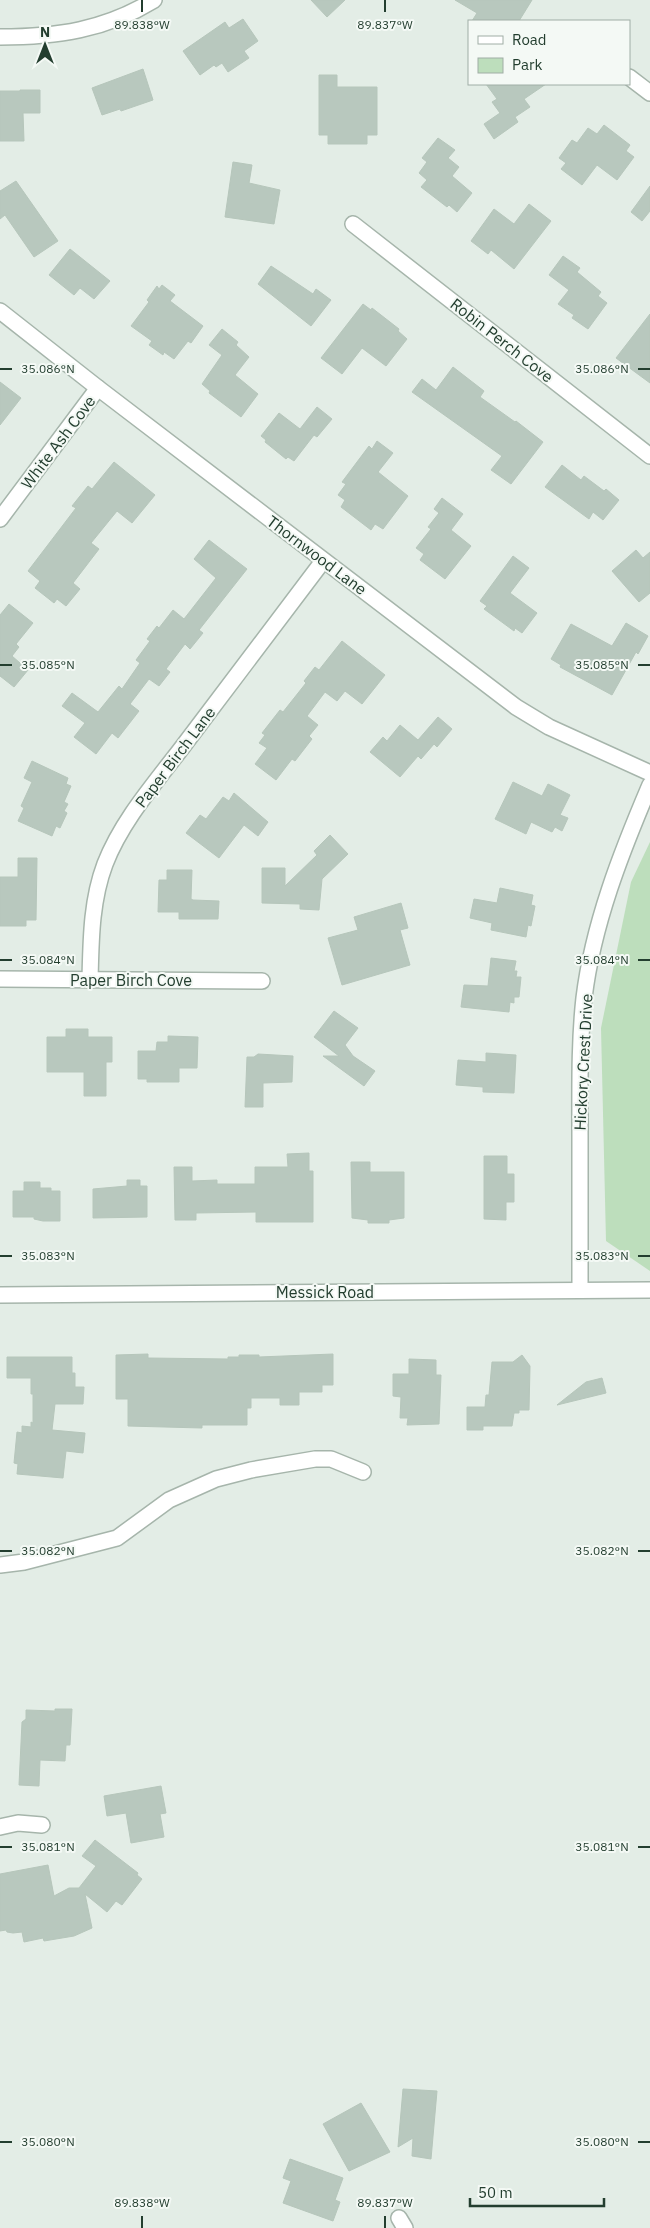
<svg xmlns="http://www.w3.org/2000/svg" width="650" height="2228" font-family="'IBM Plex Sans',sans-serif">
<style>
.green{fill:#bddebc}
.building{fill:#b8c8be;stroke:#b6c6bb}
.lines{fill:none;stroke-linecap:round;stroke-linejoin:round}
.minor-casing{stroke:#a6b5ab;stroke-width:18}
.tertiary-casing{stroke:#a6b5ab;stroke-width:18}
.minor{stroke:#fff;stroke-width:15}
.tertiary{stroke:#fff;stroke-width:15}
.ticks{fill:none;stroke:#233e2f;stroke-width:2}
.labels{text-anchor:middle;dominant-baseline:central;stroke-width:4;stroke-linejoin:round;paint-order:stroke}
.street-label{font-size:16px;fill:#233e2f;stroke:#f4f9f5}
.ticks-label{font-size:12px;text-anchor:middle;fill:#233e2f;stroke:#f4f9f5;stroke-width:4;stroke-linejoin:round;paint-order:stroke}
</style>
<rect width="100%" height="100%" fill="#e3ede6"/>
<polygon class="green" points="650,842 650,1271 606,1241 601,1028 631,882"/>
<g class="building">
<polygon points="311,0 345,0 327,17"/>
<polygon points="455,0 532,0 519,21 472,21 477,13"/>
<polygon points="243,19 258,41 244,51 249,58 228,72 222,63 216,67 214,65 200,75 183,51 225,22 229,28"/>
<polygon points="143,69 153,100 121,111 120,109 102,115 92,88"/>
<polygon points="319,75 337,75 337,87 377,87 377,135 367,135 367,144 328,144 328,135 319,135"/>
<polygon points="486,84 546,84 524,99 530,107 515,117 518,122 494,139 484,124 500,113 492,102 497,99"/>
<polygon points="20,90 40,90 40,113 23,113 24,141 0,141 0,91 20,91"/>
<polygon points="604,125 630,145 626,151 634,157 617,180 597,165 582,185 561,169 566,163 559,158 572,140 577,143 588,128 597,134"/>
<polygon points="438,138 455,150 448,158 459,167 452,176 472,193 457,212 449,205 447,207 421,187 427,180 419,173 427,162 422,158"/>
<polygon points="233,162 252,165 249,183 280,190 274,224 225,217"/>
<polygon points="16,181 58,241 34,257 5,215 0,219 0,191"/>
<polygon points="650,186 650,211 642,221 631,212"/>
<polygon points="529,204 551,221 514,269 491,250 488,254 471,241 494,209 514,224"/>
<polygon points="70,249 110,281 94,299 80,288 74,295 49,275"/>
<polygon points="563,256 580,268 577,272 601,292 598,296 607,303 588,329 572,318 574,315 558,304 569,290 549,275"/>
<polygon points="271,266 313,294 316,289 331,300 311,326 258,284"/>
<polygon points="162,285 175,295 170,301 203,326 191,343 188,341 174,359 164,352 163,355 149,345 152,341 131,326 149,302 147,300 157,286 159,289"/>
<polygon points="363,304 371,310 372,308 399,329 398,331 407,339 386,366 362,348 342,374 321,358"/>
<polygon points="650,314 650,383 616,358"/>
<polygon points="222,329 238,342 236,345 249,357 235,375 258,394 241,417 209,393 210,391 202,384 222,355 209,345"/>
<polygon points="453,367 484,391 480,397 515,422 516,421 543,442 511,484 491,470 502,456 412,392 422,379 436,390"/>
<polygon points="0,382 21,398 0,425"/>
<polygon points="317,407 332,419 317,437 314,435 294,461 288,457 286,459 265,442 266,440 261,436 279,413 300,429"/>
<polygon points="377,441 393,453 378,472 408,496 383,529 375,524 371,530 341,507 345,500 338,495 346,484 342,482 369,446 372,449"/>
<polygon points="114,462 155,495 132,523 117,511 91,543 99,549 73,583 80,589 66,606 57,599 54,603 35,588 40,581 28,571 76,508 72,506 88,486 92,489"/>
<polygon points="562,465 581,480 584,476 604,491 606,489 619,500 603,520 593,512 589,519 545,487"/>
<polygon points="442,498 463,514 451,530 471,546 445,579 420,560 424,554 416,548 431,529 428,527 439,513 434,509"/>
<polygon points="209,540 247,569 199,630 203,633 190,649 185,644 166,669 170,672 159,686 149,679 130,704 139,711 118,738 112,733 96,754 74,737 85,723 62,706 72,693 98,712 119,686 122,689 140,663 136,660 150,641 147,639 157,626 159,628 173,610 184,619 216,578 194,559"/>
<polygon points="636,550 643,558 650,552 650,593 639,602 612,571"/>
<polygon points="513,556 529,568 510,593 537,613 522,633 515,628 514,631 484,609 487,606 480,601"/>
<polygon points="9,604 33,623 16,644 19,647 12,656 28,670 14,687 0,676 0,615"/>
<polygon points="626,623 648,636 638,654 636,652 612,695 560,667 561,665 551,659 571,624 612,646"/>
<polygon points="342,641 385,675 362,704 345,691 337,701 325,692 307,716 318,725 309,736 312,739 295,761 292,759 276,780 255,764 267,748 259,743 265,735 262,733 280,710 283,712 306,683 304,681 315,667 319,670"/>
<polygon points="438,717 452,729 437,747 434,744 421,759 418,756 400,777 370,752 383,737 387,741 400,725 418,740"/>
<polygon points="32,761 68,778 66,784 71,786 64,802 68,804 64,811 67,813 60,828 56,826 52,836 18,821 24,808 21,806 32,782 24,778"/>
<polygon points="513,782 542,796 548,784 570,795 560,815 568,818 562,831 555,827 552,832 531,822 526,834 495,819"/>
<polygon points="234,793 268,822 258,836 244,825 219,858 186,833 200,815 206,819 223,797 229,801"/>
<polygon points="330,835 348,854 322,879 319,910 300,909 300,904 262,903 262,868 285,868 285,886 317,855 314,851"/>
<polygon points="18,858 37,858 36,920 26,920 26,926 0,926 0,877 18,877"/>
<polygon points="167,870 192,870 191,899 193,900 219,901 218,919 179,919 179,912 158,912 159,880 167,880"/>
<polygon points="500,888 533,895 531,905 535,906 531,926 528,925 526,937 491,930 492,923 470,918 474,899 497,903"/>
<polygon points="401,903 408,928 400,930 410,965 342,985 328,938 358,930 354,917"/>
<polygon points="491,958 516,961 514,971 517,971 516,977 521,977 519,997 514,997 514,1003 510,1002 509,1012 461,1007 464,985 488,986"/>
<polygon points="334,1011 358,1028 345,1045 353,1056 375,1071 364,1086 323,1056 339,1056 314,1037"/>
<polygon points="66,1029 88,1029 88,1037 112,1037 112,1062 106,1062 106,1096 84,1096 84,1072 47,1072 47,1037 66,1037"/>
<polygon points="168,1036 198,1037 197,1068 179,1068 179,1082 147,1082 147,1079 138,1079 138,1051 156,1051 157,1042 168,1042"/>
<polygon points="486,1053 516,1055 514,1093 483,1092 483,1087 456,1085 458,1060 486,1062"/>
<polygon points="258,1054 293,1056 292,1082 263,1083 263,1107 245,1107 247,1057 254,1057"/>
<polygon points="309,1153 309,1171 313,1171 313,1222 256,1222 256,1212 196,1213 196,1220 175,1220 174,1167 192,1167 192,1181 217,1180 217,1184 255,1184 255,1167 288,1167 287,1154"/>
<polygon points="484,1156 507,1156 507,1174 514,1174 514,1202 506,1202 506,1220 484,1219"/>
<polygon points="351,1162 370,1162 370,1172 404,1172 404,1218 389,1220 389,1223 368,1223 368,1220 352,1218"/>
<polygon points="127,1180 140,1180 140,1186 147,1186 147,1217 93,1218 93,1189 127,1186"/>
<polygon points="24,1182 40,1182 40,1188 51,1188 51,1191 60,1191 60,1221 43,1221 34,1219 34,1217 13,1217 13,1191 24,1191"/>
<polygon points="148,1354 148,1358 228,1359 228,1357 239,1357 239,1355 259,1355 259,1357 333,1354 333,1385 322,1385 322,1392 299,1392 299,1405 280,1405 280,1398 251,1398 251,1408 247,1408 247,1425 202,1425 202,1428 128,1426 128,1399 116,1399 116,1355"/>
<polygon points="522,1355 530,1366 529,1410 519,1410 519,1413 514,1413 512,1426 483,1426 483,1430 467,1430 467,1407 485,1407 486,1395 489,1395 492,1362 513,1362"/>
<polygon points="7,1357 72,1357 72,1373 75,1373 75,1387 84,1387 83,1404 55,1404 52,1430 85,1433 83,1453 66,1451 63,1478 17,1474 18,1464 14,1463 17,1432 22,1433 22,1426 31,1427 31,1422 33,1423 33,1394 31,1394 31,1378 7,1378"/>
<polygon points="409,1359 436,1360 436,1375 441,1375 439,1424 407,1425 408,1418 400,1418 401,1397 393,1396 393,1374 409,1374"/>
<polygon points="602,1378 606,1393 557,1405 586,1382"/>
<polygon points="55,1709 72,1709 70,1745 66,1745 65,1761 40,1760 39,1786 19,1785 22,1722 26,1719 26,1710 55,1711"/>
<polygon points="161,1786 166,1813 160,1814 164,1837 131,1843 126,1813 107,1816 104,1796"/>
<polygon points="95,1840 138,1873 137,1875 142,1879 122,1905 116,1901 107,1912 85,1894 92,1928 74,1936 44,1941 43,1938 24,1942 22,1932 13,1933 7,1932 6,1930 0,1931 0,1874 48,1865 54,1896 69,1888 79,1888 96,1866 82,1856"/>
<polygon points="403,2089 437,2091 431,2159 412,2156 413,2138 398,2147"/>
<polygon points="361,2103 390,2152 349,2171 323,2124"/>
<polygon points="290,2159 343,2178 335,2200 340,2202 333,2221 283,2203 291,2181 283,2178"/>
</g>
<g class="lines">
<defs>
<g id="minor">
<path d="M 0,37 C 57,37 105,30 154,0"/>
<polyline points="629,77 650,93"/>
<polyline points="353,224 650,456"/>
<polyline points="0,311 98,388 516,707 549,727 650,773"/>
<polyline points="0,519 98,388"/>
<polyline points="0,979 262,981"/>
<path d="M 90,980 C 91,941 91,901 105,864 C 122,820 156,782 184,745 C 231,683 277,622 323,561"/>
<path d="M 580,1290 C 580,1238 580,1186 580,1135 C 580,1089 579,1043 584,998 C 593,924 621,853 650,785"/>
<polyline points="0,1565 24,1562 117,1538 169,1500 216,1479 251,1470 315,1459 331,1459 363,1472"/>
<polyline points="0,1827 18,1823 42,1825"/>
<polyline points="399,2218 405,2228"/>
</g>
<polyline id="tertiary" points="0,1295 650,1290"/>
</defs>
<use href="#minor" class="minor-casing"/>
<use href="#tertiary" class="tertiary-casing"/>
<use href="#minor" class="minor"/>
<use href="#tertiary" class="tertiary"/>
</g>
<path class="ticks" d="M 142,0 L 142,12M 385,0 L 385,12M 0,369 L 12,369M 638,369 L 650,369M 0,665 L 12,665M 638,665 L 650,665M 0,960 L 12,960M 638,960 L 650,960M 0,1256 L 12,1256M 638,1256 L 650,1256M 0,1551 L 12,1551M 638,1551 L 650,1551M 0,1847 L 12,1847M 638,1847 L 650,1847M 0,2142 L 12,2142M 638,2142 L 650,2142M 142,2216 L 142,2228M 385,2216 L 385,2228"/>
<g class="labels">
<g class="street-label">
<text transform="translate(502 340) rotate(38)">Robin Perch Cove</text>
<text transform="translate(58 442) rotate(-53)">White Ash Cove</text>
<text transform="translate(317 555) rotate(37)">Thornwood Lane</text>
<text transform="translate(175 757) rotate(-53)">Paper Birch Lane</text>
<text x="131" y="980">Paper Birch Cove</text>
<text transform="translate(583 1062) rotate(-87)">Hickory Crest Drive</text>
<text x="325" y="1292">Messick Road</text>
</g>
</g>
<g class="ticks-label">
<text x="142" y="29">89.838°W</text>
<text x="385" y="29">89.837°W</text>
<text x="48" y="373">35.086°N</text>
<text x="602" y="373">35.086°N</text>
<text x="48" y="669">35.085°N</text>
<text x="602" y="669">35.085°N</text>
<text x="48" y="964">35.084°N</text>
<text x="602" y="964">35.084°N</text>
<text x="48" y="1260">35.083°N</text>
<text x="602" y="1260">35.083°N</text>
<text x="48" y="1555">35.082°N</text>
<text x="602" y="1555">35.082°N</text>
<text x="48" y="1851">35.081°N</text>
<text x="602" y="1851">35.081°N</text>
<text x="48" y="2146">35.080°N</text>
<text x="602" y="2146">35.080°N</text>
<text x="142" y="2207">89.838°W</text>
<text x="385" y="2207">89.837°W</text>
</g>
<rect x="468" y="20" width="162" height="65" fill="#f4f9f5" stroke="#a0aea6"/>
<rect x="478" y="36" width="25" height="8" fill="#ffffff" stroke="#a0aea6"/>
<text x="512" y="45" font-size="15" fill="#233e2f">Road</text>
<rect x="478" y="58" width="25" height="15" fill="#bddebc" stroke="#a0aea6"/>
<text x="512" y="70" font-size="15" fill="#233e2f">Park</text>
<g transform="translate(45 45)" stroke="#f4f9f5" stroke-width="4" paint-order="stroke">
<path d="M0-4L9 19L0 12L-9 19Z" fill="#233e2f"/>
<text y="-8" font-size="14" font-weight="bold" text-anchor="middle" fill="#233e2f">N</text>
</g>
<path d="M470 2198v8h134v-8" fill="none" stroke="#233e2f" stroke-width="2.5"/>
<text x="478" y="2198" font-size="15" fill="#233e2f" stroke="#f4f9f5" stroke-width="4" paint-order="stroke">50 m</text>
</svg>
